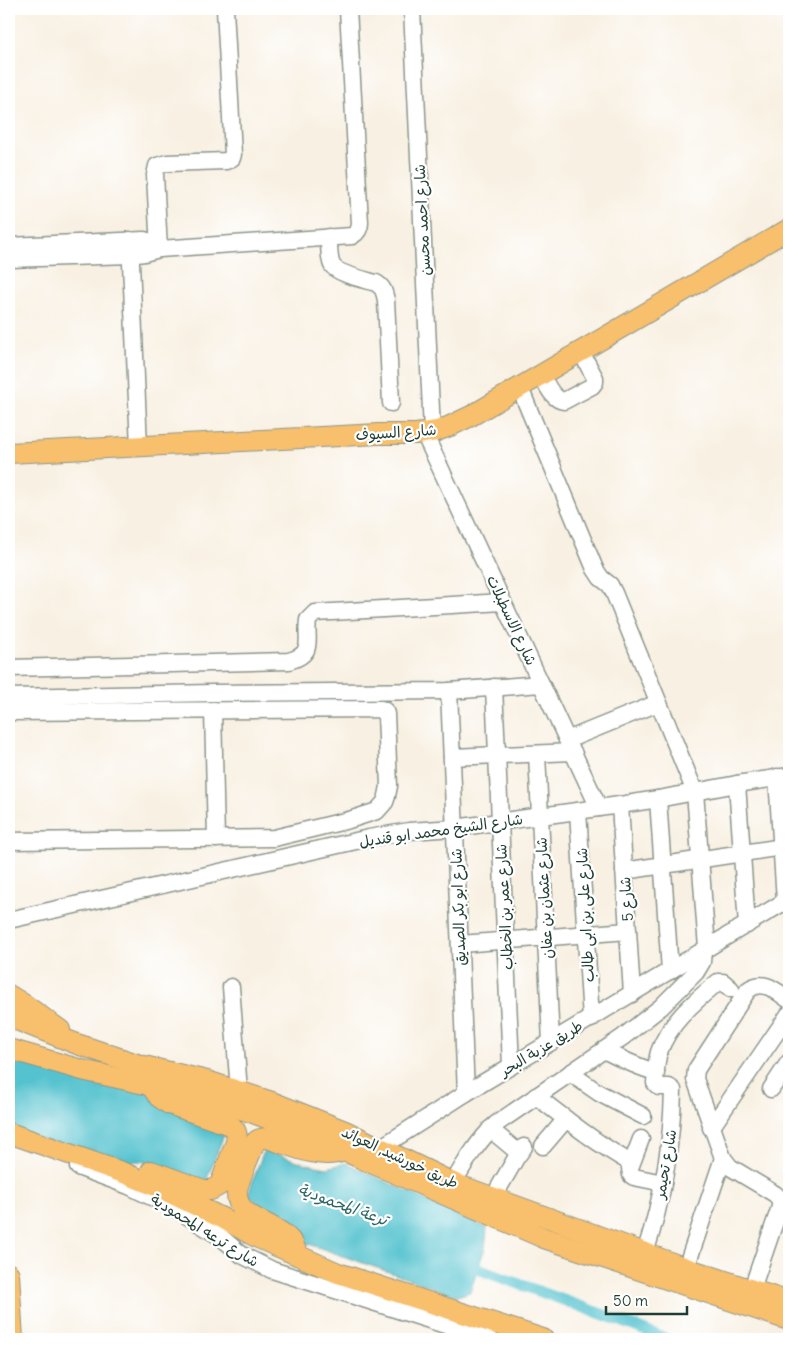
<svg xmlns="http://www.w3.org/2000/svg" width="798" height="1348" font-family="Delius,'Playpen Sans Arabic',sans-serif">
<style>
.water{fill:#55c2cf;stroke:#3a8082}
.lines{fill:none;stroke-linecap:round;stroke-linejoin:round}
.canal{stroke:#55c2cf;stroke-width:11}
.minor-casing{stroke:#8c968b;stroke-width:19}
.major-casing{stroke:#8c968b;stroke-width:22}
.minor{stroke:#fff;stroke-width:16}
.major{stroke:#f8bf6c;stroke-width:20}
.labels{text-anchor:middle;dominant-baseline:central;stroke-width:4.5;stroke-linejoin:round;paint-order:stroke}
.street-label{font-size:15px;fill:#1f3d34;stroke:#fff}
.water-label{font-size:16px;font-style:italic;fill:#2f6562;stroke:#fff}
</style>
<rect width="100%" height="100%" fill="#fff"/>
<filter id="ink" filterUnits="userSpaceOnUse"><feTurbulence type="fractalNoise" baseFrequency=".02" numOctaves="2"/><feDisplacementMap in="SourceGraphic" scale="10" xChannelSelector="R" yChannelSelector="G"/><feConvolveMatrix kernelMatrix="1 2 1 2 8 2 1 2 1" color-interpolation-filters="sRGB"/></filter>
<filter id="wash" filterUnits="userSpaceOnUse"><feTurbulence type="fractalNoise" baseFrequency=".0096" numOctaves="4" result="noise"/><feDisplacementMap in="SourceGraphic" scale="20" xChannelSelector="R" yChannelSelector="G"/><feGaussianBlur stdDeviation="1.12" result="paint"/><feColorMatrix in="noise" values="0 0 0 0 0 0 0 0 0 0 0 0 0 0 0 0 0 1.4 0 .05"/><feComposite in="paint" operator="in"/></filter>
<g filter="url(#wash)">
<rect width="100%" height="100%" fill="#f8f0e2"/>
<g class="water">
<polygon points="9,1054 146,1091 225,1132 205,1184 144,1161 133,1161 121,1166 9,1128"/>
<polygon points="264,1150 307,1164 327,1168 346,1163 487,1228 485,1248 470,1292 457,1296 306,1243 296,1230 279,1216 262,1208 248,1194"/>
</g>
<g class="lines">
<polyline class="canal" points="464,1264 618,1320 666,1339"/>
</g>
</g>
<g filter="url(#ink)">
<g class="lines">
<defs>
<g id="minor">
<polyline points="412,9 432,431"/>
<path d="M 329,237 C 329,244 329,259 332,265 C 337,274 366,280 376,283 C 383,287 384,291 386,300 L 391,403"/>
<polyline points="130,240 139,447"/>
<polyline points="9,246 144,240 152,242 159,249"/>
<polyline points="159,249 155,175 157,166 167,163 226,161 232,158 233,154 225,9"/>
<path d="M 9,259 L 130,255 L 144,253 L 159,249 L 352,236 C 357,233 360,230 360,223 L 348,9"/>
<path d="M 541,375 C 547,384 552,400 564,401 L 592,386 L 595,382 L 595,378 L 581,352"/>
<polyline points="520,388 595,569 601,578 610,585 614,593 695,792 707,948"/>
<polyline points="424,433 599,808"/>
<path d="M 9,668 L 289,661 C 316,653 305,640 308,620 L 315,613 L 503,602"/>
<polyline points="494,687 511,1066"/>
<polyline points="449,691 466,1093"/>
<polyline points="9,697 213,693 449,691 541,684"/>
<polyline points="213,710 216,839"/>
<polyline points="9,712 381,709 385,711 386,714 389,786 387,796 385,802 377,811 349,820 274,838 9,841"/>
<polyline points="567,740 658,703"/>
<polyline points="537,754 551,1042"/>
<polyline points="452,757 573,752"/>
<polyline points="777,777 785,901"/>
<polyline points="737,784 747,925"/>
<polyline points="658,799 670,971"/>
<polyline points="620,805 632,994"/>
<polyline points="578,811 591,1019"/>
<polyline points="624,871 789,846"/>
<polyline points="9,920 369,838 409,831 455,828 620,805 658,799 737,784 789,776"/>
<polyline points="460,944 628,931"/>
<polyline points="231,987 239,1091"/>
<path d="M 604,1050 C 621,1059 637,1067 656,1072"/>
<polyline points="570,1073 599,1093 643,1116"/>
<polyline points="771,1089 789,1062"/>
<path d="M 536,1096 C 567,1120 597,1144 631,1163"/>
<polyline points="711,1128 789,1014"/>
<polyline points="490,1129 519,1153"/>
<polyline points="641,1139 630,1168 631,1175 634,1177 663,1183"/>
<polyline points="543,1146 566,1119"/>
<polyline points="380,1148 466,1093 789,899"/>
<polyline points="78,1167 129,1186 178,1210 222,1238 242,1255 272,1270 489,1339"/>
<path d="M 453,1183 C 466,1161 478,1141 496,1124 L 623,1037 L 661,1007 L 696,972 L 702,962 L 703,951"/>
<polyline points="493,1198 516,1158 524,1147"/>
<path d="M 645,1253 C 662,1201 672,1145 673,1090 L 669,1087 L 659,1087 L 655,1083 C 656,1073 656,1062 659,1052 C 669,1023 695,1001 718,982 L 723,982 L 731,989"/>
<polyline points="686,1268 723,1158"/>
<path d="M 752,1289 L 780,1207 L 780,1199 L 775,1194 L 730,1167 L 723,1158 L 695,1079 L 696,1070 L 748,990 C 763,978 776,991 789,1000"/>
</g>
<g id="major">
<polyline points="9,453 379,434 416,434 437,431 450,426 471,416 789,229"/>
<polyline points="9,995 25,1005 60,1030"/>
<polyline points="9,1017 77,1044 140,1065 207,1081 272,1102 345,1131 453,1183 686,1268 789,1302"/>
<polyline points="9,1049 82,1070 198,1096 253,1113 308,1134 362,1159 544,1238 789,1320"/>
<polyline points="9,1133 124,1173 158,1187 224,1219 256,1237 338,1273 543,1339"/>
<path d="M 151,1171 L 204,1190 L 211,1190 L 220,1185 L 236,1142 C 238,1135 236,1129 230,1125 L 169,1104 L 159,1097 L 151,1086"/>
<path d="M 297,1255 C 292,1220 234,1225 237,1191 C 238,1180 250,1156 254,1144 C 257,1139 261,1138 267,1138 C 292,1146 319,1160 345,1151"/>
<polyline points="9,1274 13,1339"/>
</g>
</defs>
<use href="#minor" class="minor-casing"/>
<use href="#major" class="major-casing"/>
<use href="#minor" class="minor"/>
<use href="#major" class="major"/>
</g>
</g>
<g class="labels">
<g class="street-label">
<text transform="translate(422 220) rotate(-93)">شارع احمد محسن</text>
<text transform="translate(396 432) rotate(-4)">شارع السيوف</text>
<text transform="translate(512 620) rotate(65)">شارع الاسطبلات</text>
<text transform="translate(441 830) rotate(-8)">شارع الشيخ محمد ابو قنديل</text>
<text transform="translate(544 898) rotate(-93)">شارع عثمان بن عفان</text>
<text transform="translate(626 899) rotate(-94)">شارع 5</text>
<text transform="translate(458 907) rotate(-92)">شارع ابو بكر الصديق</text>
<text transform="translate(504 907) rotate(-93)">شارع عمر بن الخطاب</text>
<text transform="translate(585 915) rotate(-93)">شارع على بن ابى طالب</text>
<text transform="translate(541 1048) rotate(-31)">طريق عزبة البحر</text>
<text transform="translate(400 1157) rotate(25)">طريق خورشيد, العوائد</text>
<text transform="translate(665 1164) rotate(-80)">شارع تحيمر</text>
<text transform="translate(205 1230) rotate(32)">شارع ترعه المحمودية</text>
</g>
<g class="water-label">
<text transform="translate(343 1204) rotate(20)">ترعة المحمودية</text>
</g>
</g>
<rect width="798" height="1348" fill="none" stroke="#fff" stroke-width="30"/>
<path d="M606 1306v8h81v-8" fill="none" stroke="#1f3d34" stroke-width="2.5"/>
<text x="613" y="1306" font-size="15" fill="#1f3d34" stroke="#ffffff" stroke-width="4" paint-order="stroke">50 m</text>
</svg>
